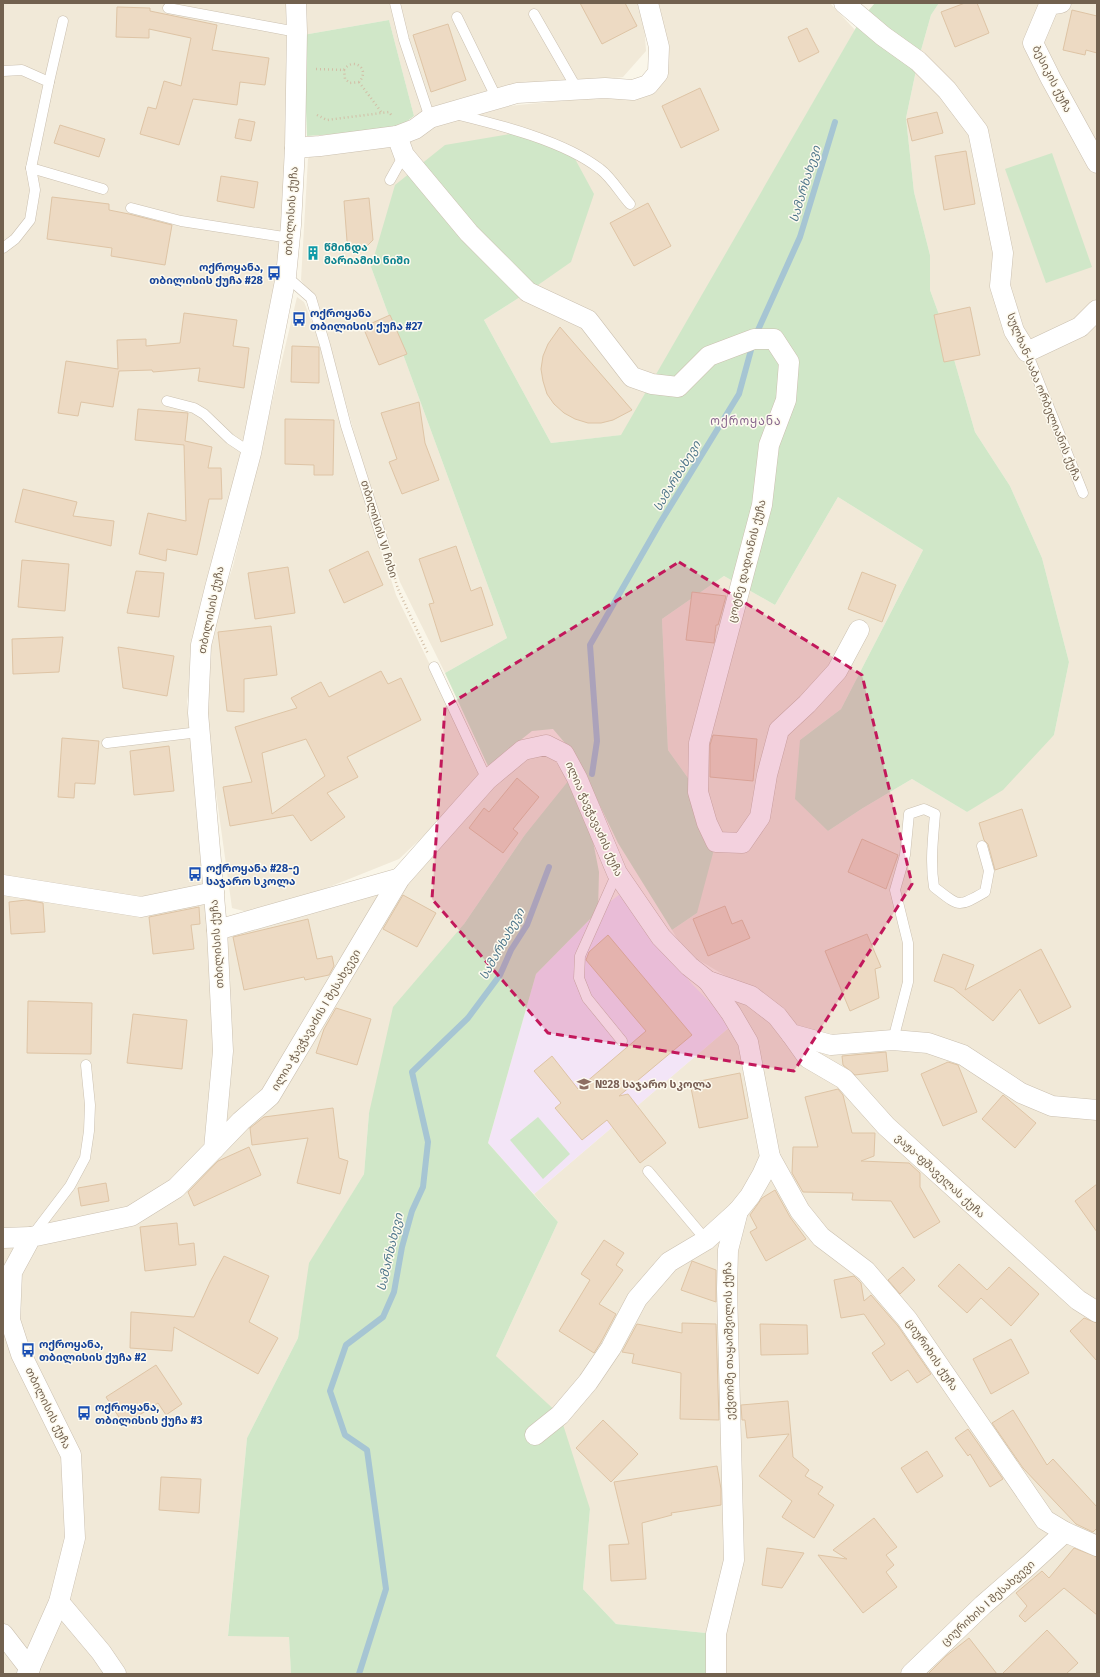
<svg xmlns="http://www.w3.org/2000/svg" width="1100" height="1677" font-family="'Fira Sans','Noto Sans Georgian',sans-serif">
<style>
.residential{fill:#f1e9d8}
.education{fill:#f3e5f7}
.green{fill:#d0e7c8}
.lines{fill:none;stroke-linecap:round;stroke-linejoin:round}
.stream{stroke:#a6c5d3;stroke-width:6}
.building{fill:#eddac3;stroke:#dec4a5;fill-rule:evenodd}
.service-casing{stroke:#cbc0b0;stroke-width:11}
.minor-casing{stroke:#cbc0b0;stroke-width:21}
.path{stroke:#d2bea6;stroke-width:2.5;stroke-dasharray:1 3;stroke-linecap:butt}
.service{stroke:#fff;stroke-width:10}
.minor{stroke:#fff;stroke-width:20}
.marked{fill:#c2185b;fill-opacity:0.2;stroke:#c2185b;stroke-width:3;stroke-dasharray:8 5;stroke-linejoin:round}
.labels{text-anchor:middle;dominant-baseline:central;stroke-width:3;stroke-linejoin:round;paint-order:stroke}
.street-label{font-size:11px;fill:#72614f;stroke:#fdfaef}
.culture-label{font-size:11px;font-weight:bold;fill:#0d838f;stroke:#fdfaef;text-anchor:start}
.transit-label{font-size:11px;font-weight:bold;fill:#164399;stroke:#fdfaef;text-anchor:start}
.education-label{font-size:11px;font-weight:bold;fill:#785e54;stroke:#fdfaef;text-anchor:start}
.water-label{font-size:12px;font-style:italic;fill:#4e768a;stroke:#fdfaef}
.neighbourhood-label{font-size:12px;letter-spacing:1px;fill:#87668d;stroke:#fdfaef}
</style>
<rect width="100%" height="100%" fill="#faf6e9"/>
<g class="residential">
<polygon points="3,3 286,3 288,157 280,255 249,428 206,585 187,702 203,886 128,900 29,882 3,874"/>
<polygon points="303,3 639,3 643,9 646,51 623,77 519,89 430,118 414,116 389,20 303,35"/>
<polygon points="652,3 830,3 855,30 622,435 551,443 484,320 528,292 371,267 507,638 445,673 400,582 360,454 320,309 301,280 308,159 313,151 432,127 509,106 589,98 665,72"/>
<polygon points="939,3 1097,3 1097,1674 716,1674 716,1634 616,1624 583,1589 590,1509 496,1356 558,1222 534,1194 732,1025 741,985 685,952 672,930 697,913 698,792 668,750 662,619 724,576 775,605 838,497 923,550 841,709 800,740 828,831 863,808 912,779 967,812 1054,735 1069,662 1042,558 1010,486 975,432 949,342 930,290 930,255 914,192 906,118 918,61 931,15"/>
<polygon points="297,297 304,302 321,344 351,454 396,595 431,667 482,781 399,859 259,915 232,908 205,713 211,632 233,566"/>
<polygon points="546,745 577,778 524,836 464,924 369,1113 364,1174 310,1263 298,1338 247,1438 228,1635 289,1637 291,1674 3,1674 3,885 141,907 214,892 217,930 400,878 487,780"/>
</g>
<polygon class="education" points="620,894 692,984 732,1025 534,1194 488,1143 536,974 598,911"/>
<g class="green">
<polygon points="875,3 939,3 931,15 918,61 906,118 914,192 930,255 930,290 949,342 975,432 1010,486 1042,558 1069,662 1054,735 1003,790 967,812 912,779 863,808 828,831 795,799 800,740 841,709 923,550 838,497 775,605 724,576 662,619 668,750 698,792 716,842 697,913 672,930 618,843 576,756 553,729 532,731 488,766 445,673 507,638 371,267 395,185 445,145 516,133 567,144 594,194 571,262 528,292 484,320 551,443 621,435 861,19"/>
<polygon points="389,20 414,116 395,130 307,136 303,35"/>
<polygon points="1052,153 1092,267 1046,283 1005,169"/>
<polygon points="569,780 591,831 599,872 598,911 536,974 488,1143 558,1222 496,1356 560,1415 590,1509 583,1589 616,1624 716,1634 716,1674 291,1674 289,1637 228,1636 247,1438 298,1338 309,1263 364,1174 369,1113 393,1007 464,924 524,836"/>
<polygon points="538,1117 570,1154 543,1179 510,1140"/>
</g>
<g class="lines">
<g class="stream">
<polyline points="592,774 597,741 590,645 660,523 739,394 754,339 800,237 835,122"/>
<polyline points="359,1674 386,1589 367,1450 345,1435 330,1391 346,1345 383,1317 394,1292 402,1247 412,1211 423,1187 428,1142 412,1072 468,1018 500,975 511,950 527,925 549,867"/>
</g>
</g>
<g class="building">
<polygon points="580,3 625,3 637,26 602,44"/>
<polygon points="965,3 977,3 989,33 955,47 941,12"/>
<polygon points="117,7 150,8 150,11 217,25 212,50 269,58 265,85 240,82 237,105 193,99 179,145 140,134 148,107 156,109 164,81 181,86 191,38 149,29 149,38 116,37"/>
<polygon points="1072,10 1097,16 1097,53 1086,50 1085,55 1063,50"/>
<polygon points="448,24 466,80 431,92 413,35"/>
<polygon points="807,28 819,52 799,62 788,37"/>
<polygon points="700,88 719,130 681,148 662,106"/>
<polygon points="937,112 943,133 912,141 907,119"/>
<polygon points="239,119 255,122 251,141 235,138"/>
<polygon points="60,125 105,139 99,157 54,143"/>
<polygon points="966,151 975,204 944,210 935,156"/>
<polygon points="221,176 258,182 254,208 217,201"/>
<polygon points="52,197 109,204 109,210 129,214 172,225 165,265 111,256 112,248 47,239"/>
<polygon points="369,198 373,240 364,249 356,250 347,241 344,201"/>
<polygon points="648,203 671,246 634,266 610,223"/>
<polygon points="970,307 980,355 944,362 934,315"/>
<polygon points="184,313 237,320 233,346 249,348 244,388 198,381 200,368 153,372 152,370 119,371 113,407 81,402 78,416 58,413 66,361 118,369 117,340 146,339 146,346 180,343"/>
<polygon points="390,315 407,354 379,365 363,327"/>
<polygon points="560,327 632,410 613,420 601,423 588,423 575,419 564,413 554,404 547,394 543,381 541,369 543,356 548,344"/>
<polygon points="292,346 319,347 319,383 291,382"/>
<polygon points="419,402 425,443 439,480 402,494 389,462 397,459 381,413"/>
<polygon points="138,409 188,413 185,441 212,447 208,468 221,468 222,499 209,499 197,555 167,549 166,561 139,554 148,513 186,521 184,445 135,440"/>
<polygon points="285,419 334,420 333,475 314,475 314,465 285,464"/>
<polygon points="23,489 77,502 73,516 114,521 111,546 15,522"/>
<polygon points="456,546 471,591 481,587 493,625 441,642 429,604 434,603 419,559"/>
<polygon points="368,551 383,585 344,603 329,570"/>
<polygon points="22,560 69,564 65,611 18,607"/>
<polygon points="288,567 295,613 255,619 248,573"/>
<polygon points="136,571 164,573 159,617 127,613"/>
<polygon points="862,572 896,585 882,622 848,609"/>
<polygon points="692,592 726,596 718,625 716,625 714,643 686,640"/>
<polygon points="271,626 277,675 244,679 244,712 227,711 218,632"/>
<polygon points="63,637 59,672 13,674 12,639"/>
<polygon points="118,647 174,656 167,696 123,688"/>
<path d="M 381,671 L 388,684 L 401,678 L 421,720 L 347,757 L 358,777 L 327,793 L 345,817 L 311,841 L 293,815 L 230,826 L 223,787 L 252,782 L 235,727 L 297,708 L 291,698 L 321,682 L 329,697 ZM 306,739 L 325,776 L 272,814 L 262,753 Z"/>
<polygon points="713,735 757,739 753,781 710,777 710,745"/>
<polygon points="62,738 99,741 95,784 75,783 74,798 58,797"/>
<polygon points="169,746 174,791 134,795 130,751"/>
<polygon points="517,778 539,797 513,829 518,833 503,853 469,828 484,808 489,812"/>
<polygon points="1022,809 1037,856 995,870 988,844 984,840 979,823"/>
<polygon points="862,839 898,855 886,889 848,872"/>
<polygon points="403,895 436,913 417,947 383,929"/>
<polygon points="26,900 43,903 45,932 11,934 9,902"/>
<polygon points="725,906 732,924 742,920 750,938 708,956 693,919"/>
<polygon points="199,907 200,924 191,925 194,949 153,954 149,917"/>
<polygon points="308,919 317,959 332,956 334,966 329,975 305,980 304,977 244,990 233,937"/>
<polygon points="867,934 881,967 875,969 879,998 850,1011 825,951"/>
<polygon points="608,935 692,1035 619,1096 628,1094 666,1143 640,1163 607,1120 582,1140 555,1108 561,1103 534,1071 552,1056 578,1089 646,1031 586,960 589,952"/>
<polygon points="1041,949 1071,1007 1039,1024 1020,989 993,1021 953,988 934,981 943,954 974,965 965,990"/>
<polygon points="28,1001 92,1003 91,1054 27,1053"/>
<polygon points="336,1008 371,1019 357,1065 316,1053 324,1029"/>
<polygon points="133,1014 187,1020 182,1069 127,1063"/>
<polygon points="886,1052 888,1071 855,1075 843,1065 842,1056"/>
<polygon points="948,1062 958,1065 977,1112 943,1126 921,1074"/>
<polygon points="740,1073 748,1118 699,1128 690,1083"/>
<polygon points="838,1089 843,1095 852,1133 875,1133 874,1156 861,1161 909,1163 920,1173 920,1187 940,1222 914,1238 891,1201 852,1200 853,1193 803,1192 792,1173 793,1147 818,1147 805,1097"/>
<polygon points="1003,1095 1036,1123 1015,1148 982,1119"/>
<polygon points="333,1108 339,1158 348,1161 340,1194 297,1183 308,1138 252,1145 250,1128 264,1117"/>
<polygon points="249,1147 261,1175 194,1206 188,1192 218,1161"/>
<polygon points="106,1183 109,1201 81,1206 78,1188"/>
<polygon points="1097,1184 1097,1232 1075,1201"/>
<polygon points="775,1190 790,1217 806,1239 766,1261 750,1232 757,1228 750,1215 762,1198"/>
<polygon points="177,1223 179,1245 194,1243 196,1265 145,1271 140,1227"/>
<polygon points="604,1240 624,1253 616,1265 623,1270 599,1304 616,1314 601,1342 594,1353 559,1331 590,1280 581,1274"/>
<polygon points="224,1256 269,1276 249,1322 278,1338 258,1374 174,1327 172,1351 130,1348 131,1312 194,1317 210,1282"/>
<polygon points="692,1261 716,1270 716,1302 681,1290"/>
<polygon points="959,1264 987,1290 1009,1267 1039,1294 1011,1326 981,1298 967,1313 938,1286"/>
<polygon points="903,1267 915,1280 900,1294 888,1280"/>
<polygon points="854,1276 861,1283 864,1301 871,1295 898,1326 931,1374 917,1383 908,1370 891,1381 872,1353 885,1344 864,1314 841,1318 834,1280"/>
<polygon points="1084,1318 1097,1323 1097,1361 1070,1331"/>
<polygon points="682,1323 716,1324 719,1420 680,1419 681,1373 632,1363 634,1354 622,1352 637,1324 682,1333"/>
<polygon points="760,1324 807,1325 808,1354 761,1355"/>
<polygon points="1011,1339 1029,1373 991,1394 973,1359"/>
<polygon points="156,1365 182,1404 166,1415 158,1403 124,1425 106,1397"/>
<polygon points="788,1401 793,1457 809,1470 805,1476 823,1487 818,1494 834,1505 814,1538 782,1517 792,1501 759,1476 789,1434 747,1438 745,1420 742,1420 741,1405"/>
<polygon points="1013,1410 1047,1465 1053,1459 1097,1507 1097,1528 1093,1532 1076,1524 1023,1468 992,1423"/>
<polygon points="603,1420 638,1454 611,1482 576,1448"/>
<polygon points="968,1429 1003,1479 990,1487 970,1454 968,1456 955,1438"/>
<polygon points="927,1451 943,1476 917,1493 901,1468"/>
<polygon points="717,1466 721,1489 721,1505 671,1513 672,1515 642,1523 646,1579 611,1581 609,1545 629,1544 614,1482"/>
<polygon points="161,1477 201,1479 199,1513 159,1510"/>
<polygon points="874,1518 897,1547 886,1555 894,1565 886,1572 897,1587 863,1613 818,1555 847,1559 833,1550"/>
<polygon points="767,1548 804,1553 782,1588 762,1585"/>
<polygon points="1074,1548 1097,1557 1097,1615 1064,1588 1025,1622 1019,1616 1027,1606 1016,1593 1042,1571 1049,1578"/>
<polygon points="1047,1630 1078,1663 1066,1674 1002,1674"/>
<polygon points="969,1638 997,1674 928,1674 946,1656"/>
</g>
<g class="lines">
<defs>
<g id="service">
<polyline points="395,3 404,40 430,118"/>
<polyline points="168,8 297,32"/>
<polyline points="534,14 577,89"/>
<polyline points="457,17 497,99"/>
<polyline points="3,71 22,70 49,82 31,168 35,190 30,220 15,239 3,248"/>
<polyline points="49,82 63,21"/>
<path d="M 455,114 C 500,125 564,141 600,169 C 611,177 621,194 630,204"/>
<polyline points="31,168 103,189"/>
<polyline points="390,180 404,155"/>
<polyline points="131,208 181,221 290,238"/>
<polyline points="286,276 311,298 325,345 346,426 384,545"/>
<polyline points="1027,352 1083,493"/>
<polyline points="167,401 194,408 204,414 230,439 251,453"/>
<polyline points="434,667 487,780"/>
<polyline points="107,743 199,732"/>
<polyline points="617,873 580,956 579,978 587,998 622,1041"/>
<path d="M 893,1040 L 908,982 L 908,943 L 895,890 L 905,855 L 909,814 L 924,809 L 935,814 C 933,839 930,862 934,887 C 960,907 957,908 985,892 L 989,871 L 982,846"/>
<polyline points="648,1171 706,1240"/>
<polyline points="32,1236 70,1186 85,1158 89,1131 90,1105 86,1065"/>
</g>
<g id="minor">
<polyline points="844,3 883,36 918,61 947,90 978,131 1003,253 1000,286 1014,331 1027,352 1080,327 1097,310"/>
<polyline points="1061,3 1049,5 1033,43 1051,79 1097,163"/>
<polyline points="397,136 404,155 469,233 528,292 588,320 632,377 652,384 678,387 709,356 754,339 774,339 789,362 786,400 769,445 762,505 699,743 698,792 707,823 716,842 742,843 760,817 767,775 779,730 807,704 837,671 859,630"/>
<polyline points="295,148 320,146 397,136 415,129 430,118 517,93 605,88 633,90 648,85 658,73 659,47 648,3"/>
<polyline points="3,885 141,907 214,892"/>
<polyline points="217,930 400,878"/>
<polyline points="708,981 731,1013 748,1042 770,1157 762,1175 750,1196 738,1211 728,1250 727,1289 734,1560 716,1634 716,1674"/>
<polyline points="791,1034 808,1058 844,1079 886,1126 1078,1300 1097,1312"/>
<polyline points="214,1149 241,1121 270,1096 400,878 487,780 523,750 546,745 564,754 577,778 617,873 661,937 689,966 708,981 751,996 777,1016 791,1034 831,1045 893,1040 928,1043 963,1055 1021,1093 1052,1106 1097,1110"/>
<polyline points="770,1157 800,1211 821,1237 866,1271 907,1319 1045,1520 1065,1532 1097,1546"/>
<polyline points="3,1238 31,1237"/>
<polyline points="535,1435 560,1415 588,1382 611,1348 637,1299 669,1262 706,1240 738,1211"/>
<polyline points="59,1602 101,1652 116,1674"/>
<polyline points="3,1634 30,1669"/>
<polyline points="27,1674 59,1602 75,1538 71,1455 21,1354 10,1320 12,1272 31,1237 131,1216 176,1188 214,1149 223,1051 217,930 198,713 201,645 215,588 251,453 286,276 291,225 295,148 297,32 296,3"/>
<polyline points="911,1674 983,1605 1029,1565 1065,1532"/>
</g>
</defs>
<use href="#service" class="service-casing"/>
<use href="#minor" class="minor-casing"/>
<g class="path">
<path d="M 316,69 L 344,70 C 353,56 371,69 359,82 L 350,83 L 345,79 L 344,70"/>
<polyline points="359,82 382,113"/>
<polyline points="317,115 327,120 389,112 392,116"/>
<polyline points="389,559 398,589 428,654"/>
</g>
<use href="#service" class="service"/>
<use href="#minor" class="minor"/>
</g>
<path class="marked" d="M 679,562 L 862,675 L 912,884 L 794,1071 L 548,1033 L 432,899 L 445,707 Z"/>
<defs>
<symbol id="building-bare" viewBox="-9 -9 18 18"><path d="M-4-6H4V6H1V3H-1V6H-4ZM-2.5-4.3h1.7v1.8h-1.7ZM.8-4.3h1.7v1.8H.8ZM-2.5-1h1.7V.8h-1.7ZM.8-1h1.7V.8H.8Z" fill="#0f9aa8" stroke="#fdfaef" stroke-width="2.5" paint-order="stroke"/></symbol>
<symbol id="bus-bare" viewBox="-9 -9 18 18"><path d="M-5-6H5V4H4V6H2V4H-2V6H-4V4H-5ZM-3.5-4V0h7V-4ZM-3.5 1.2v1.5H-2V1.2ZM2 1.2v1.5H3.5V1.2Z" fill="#1a4fb4" stroke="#fdfaef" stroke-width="2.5" paint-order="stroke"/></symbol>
<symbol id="school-bare" viewBox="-9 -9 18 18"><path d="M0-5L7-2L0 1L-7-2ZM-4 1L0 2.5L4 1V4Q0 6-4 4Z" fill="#8d6e63" stroke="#fdfaef" stroke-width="2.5" paint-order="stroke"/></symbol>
</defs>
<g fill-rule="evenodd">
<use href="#building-bare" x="303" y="243" width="20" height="20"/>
<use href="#bus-bare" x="264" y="263" width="20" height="20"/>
<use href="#bus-bare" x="289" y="309" width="20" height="20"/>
<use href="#bus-bare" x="185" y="864" width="20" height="20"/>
<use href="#school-bare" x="574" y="1074" width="20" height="20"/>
<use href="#bus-bare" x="18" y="1340" width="20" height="20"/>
<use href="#bus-bare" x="74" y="1403" width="20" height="20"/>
</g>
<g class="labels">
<g class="street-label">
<text transform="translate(1052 79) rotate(63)">ბესიკის ქუჩა</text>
<text transform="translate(291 211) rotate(-86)">თბილისის ქუჩა</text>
<text transform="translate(1044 397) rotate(68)">სულხან-საბა ორბელიანის ქუჩა</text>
<text transform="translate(379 529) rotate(73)">თბილისის VI ჩიხი</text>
<text transform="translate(747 561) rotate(-76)">ცოტნე დადიანის ქუჩა</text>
<text transform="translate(211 610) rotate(-78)">თბილისის ქუჩა</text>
<text transform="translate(594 819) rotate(66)">ილია ჭავჭავაძის ქუჩა</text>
<text transform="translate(217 944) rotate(-94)">თბილისის ქუჩა</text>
<text transform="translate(316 1020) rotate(-59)">ილია ჭავჭავაძის I შესახვევი</text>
<text transform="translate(940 1176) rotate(43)">ვაჟა-ფშაველას ქუჩა</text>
<text transform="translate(729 1341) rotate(-91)">ექვთიმე თაყაიშვილის ქუჩა</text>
<text transform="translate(932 1355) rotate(56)">ციურიხის ქუჩა</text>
<text transform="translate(48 1408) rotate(64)">თბილისის ქუჩა</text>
<text transform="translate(988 1603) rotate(-42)">ციურიხის I შესახვევი</text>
</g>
<g class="culture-label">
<text x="324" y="247">წმინდა<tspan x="324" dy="13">მარიამის ნიში</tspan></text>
</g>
<g class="transit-label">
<text x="263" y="267" text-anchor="end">ოქროყანა,<tspan x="263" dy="13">თბილისის ქუჩა #28</tspan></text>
<text x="310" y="313">ოქროყანა<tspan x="310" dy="13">თბილისის ქუჩა #27</tspan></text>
<text x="206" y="868">ოქროყანა #28-ე<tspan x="206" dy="13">საჯარო სკოლა</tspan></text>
<text x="39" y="1344">ოქროყანა,<tspan x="39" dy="13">თბილისის ქუჩა #2</tspan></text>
<text x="95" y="1407">ოქროყანა,<tspan x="95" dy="13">თბილისის ქუჩა #3</tspan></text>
</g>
<g class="education-label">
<text x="595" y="1084">№28 საჯარო სკოლა</text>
</g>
<g class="water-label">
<text transform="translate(805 184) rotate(-73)">სამარხახევი</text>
<text transform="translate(677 476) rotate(-59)">სამარხახევი</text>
<text transform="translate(502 944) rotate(-61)">სამარხახევი</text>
<text transform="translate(390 1252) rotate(-77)">სამარხახევი</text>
</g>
<g class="neighbourhood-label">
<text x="746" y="421">ოქროყანა</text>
</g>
</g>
<rect width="1100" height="1677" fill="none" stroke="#72614f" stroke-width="8"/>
</svg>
